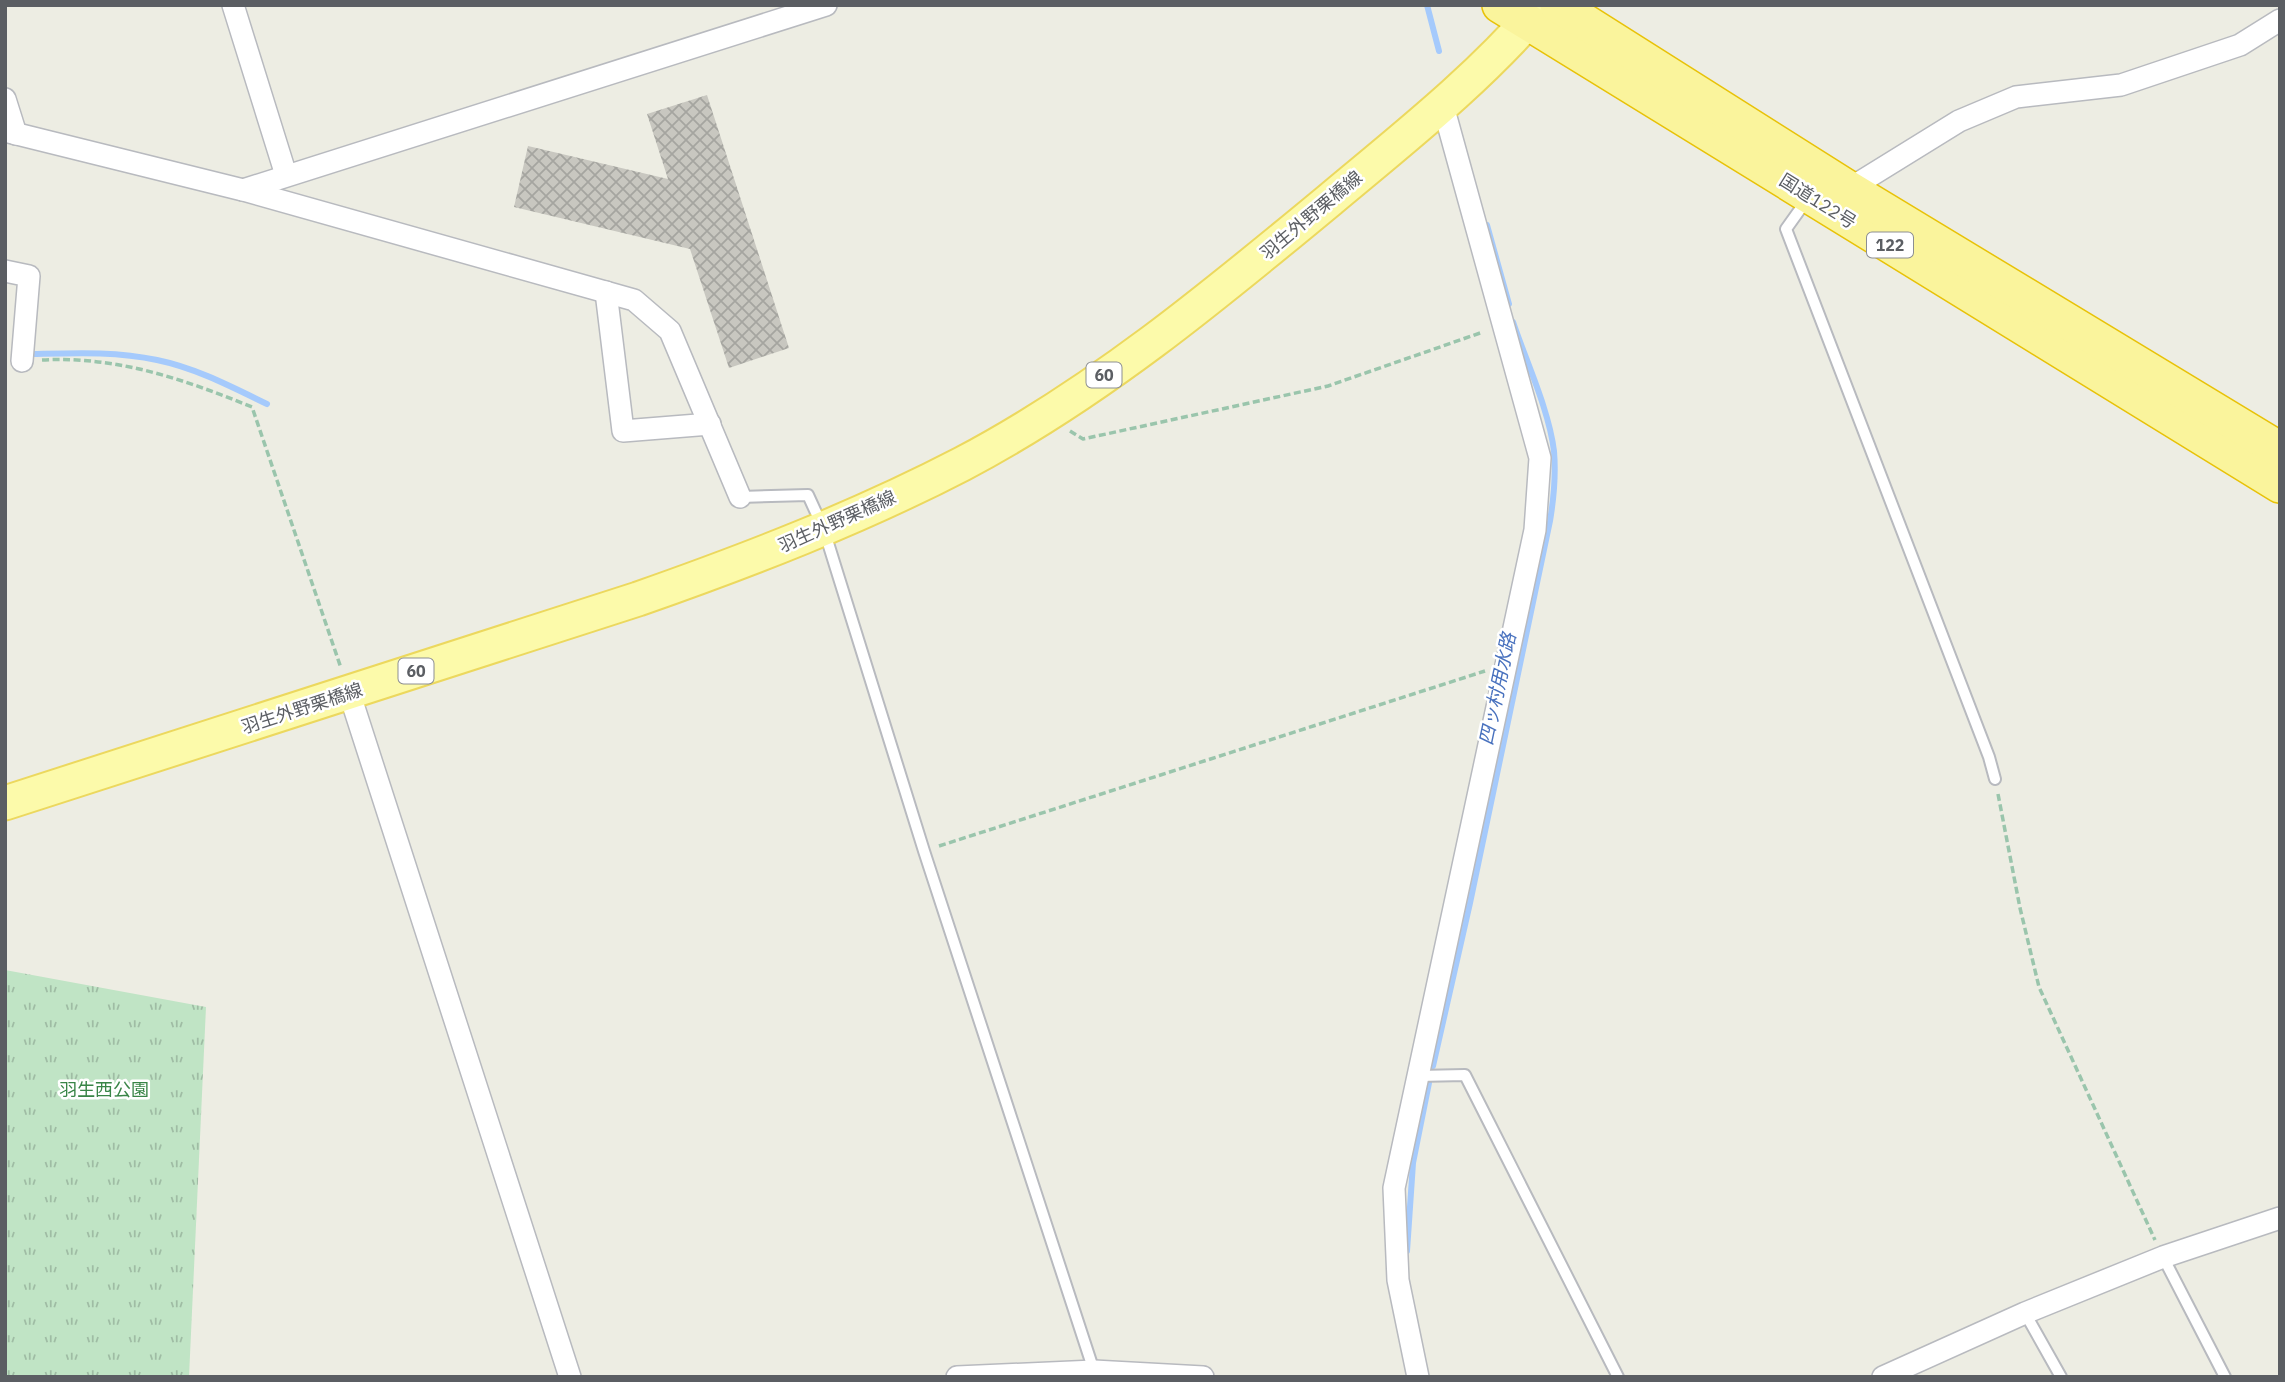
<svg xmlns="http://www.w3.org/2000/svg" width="2285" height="1382" font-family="'IBM Plex Sans','Noto Sans JP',sans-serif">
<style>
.park{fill:url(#park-tufts)}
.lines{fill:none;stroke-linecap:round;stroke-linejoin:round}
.stream{stroke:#a5cafc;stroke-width:6}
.building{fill:url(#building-cross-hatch)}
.service-casing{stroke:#b8babf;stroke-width:14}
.minor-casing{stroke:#b8babf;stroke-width:24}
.primary-casing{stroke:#ecd85e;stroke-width:37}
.trunk-casing{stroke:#e8c208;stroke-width:38}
.path{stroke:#9ac5ac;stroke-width:3.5;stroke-dasharray:7 3.5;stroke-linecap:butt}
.service{stroke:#fff;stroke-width:10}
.minor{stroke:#fff;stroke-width:21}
.primary{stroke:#fcfaaa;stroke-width:33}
.trunk{stroke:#faf49c;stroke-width:35}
.labels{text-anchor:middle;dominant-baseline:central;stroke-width:5;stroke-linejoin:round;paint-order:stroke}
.shield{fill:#fff;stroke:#8c8e92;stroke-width:2}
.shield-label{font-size:16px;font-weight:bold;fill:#5b5e63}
.street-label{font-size:18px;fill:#5b5e63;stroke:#fff}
.park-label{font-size:18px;fill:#398547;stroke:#fff}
.water-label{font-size:19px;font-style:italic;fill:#4871be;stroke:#fff}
</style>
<defs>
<pattern id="park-tufts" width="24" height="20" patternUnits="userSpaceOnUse" patternTransform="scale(1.75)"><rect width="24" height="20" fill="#c0e4c5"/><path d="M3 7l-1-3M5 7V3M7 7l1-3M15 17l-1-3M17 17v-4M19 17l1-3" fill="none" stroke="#9fbca4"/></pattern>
<pattern id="building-cross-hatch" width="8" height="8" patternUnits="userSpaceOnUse" patternTransform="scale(1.75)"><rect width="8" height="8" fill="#c8c7c0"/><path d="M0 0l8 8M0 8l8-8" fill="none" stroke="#a5a5a0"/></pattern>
</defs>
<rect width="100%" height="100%" fill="#edede3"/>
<polygon class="park" points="5,970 206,1007 189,1377 5,1377"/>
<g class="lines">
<g class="stream">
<polyline points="1427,5 1439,51"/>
<polyline points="1487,225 1509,304"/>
<path d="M 33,354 C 74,353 116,351 157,360 C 196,368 232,387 267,404"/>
<path d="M 1433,1066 L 1470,903 L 1550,521 C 1554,497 1556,475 1554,451 C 1549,410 1526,361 1513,322"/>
<polyline points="1407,1251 1413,1163 1429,1083"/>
</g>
</g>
<polygon class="building" points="707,95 789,348 729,368 690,249 514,207 528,146 668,179 647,114"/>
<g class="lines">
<defs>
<g id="service">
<polyline points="1806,201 1786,229 1989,757 1995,779"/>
<polyline points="740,497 808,495 824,530 924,851 1094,1371"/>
<polyline points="1418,1076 1465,1075 1618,1377"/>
<polyline points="2163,1257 2225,1377"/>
<polyline points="2025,1313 2061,1377"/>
</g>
<g id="minor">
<polyline points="233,5 286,175"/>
<polyline points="5,99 16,134"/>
<polyline points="5,131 243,190 634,300 670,331 740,497"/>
<polyline points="1849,189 1959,121 2016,97 2121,85 2240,45 2280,20"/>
<polyline points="243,190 826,5"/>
<polyline points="5,271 29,276 22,361"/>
<polyline points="606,292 623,431 710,424"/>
<polyline points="349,692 570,1377"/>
<polyline points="957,1377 1094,1371 1203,1377"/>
<polyline points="1418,1377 1398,1280 1394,1188 1535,530 1540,458 1443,106"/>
<polyline points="1883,1377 2025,1313 2163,1257 2280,1218"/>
</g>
<path id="primary" d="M 5,803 L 638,599 C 749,560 858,518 962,464 C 1097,393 1215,295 1332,198 C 1405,137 1480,78 1542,5"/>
<g id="trunk">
<polyline points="1500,5 2280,485"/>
<polyline points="1558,5 1849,189 2280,450"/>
</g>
</defs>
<use href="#service" class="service-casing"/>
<use href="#minor" class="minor-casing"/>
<use href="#primary" class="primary-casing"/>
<use href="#trunk" class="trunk-casing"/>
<g class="path">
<path d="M 42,360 C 118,356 183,379 252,407 L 341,668"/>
<polyline points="1070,431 1083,439 1328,386 1483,332"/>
<polyline points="1998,794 2020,908 2039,987 2155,1240"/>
<polyline points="939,846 1485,671"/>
</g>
<use href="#service" class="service"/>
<use href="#minor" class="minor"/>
<use href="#primary" class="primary"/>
<use href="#trunk" class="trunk"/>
</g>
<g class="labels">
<g class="shield">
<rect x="1867" y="232.5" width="46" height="25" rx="5"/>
<rect x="1086.5" y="362.5" width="35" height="25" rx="5"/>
<rect x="398.5" y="658.5" width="35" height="25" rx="5"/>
</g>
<g class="shield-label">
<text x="1890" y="245">122</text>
<text x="1104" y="375">60</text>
<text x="416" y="671">60</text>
</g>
<g class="street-label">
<text transform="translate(1818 201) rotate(32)">国道122号</text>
<text transform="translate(1311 215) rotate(-40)">羽生外野栗橋線</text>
<text transform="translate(837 521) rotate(-24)">羽生外野栗橋線</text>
<text transform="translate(302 708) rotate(-18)">羽生外野栗橋線</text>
</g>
<g class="park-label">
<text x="104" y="1089">羽生西公園</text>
</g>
<g class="water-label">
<text transform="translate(1497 689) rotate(-78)">四ッ村用水路</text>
</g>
</g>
<rect width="2285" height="1382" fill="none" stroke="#5b5e63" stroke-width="14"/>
</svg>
